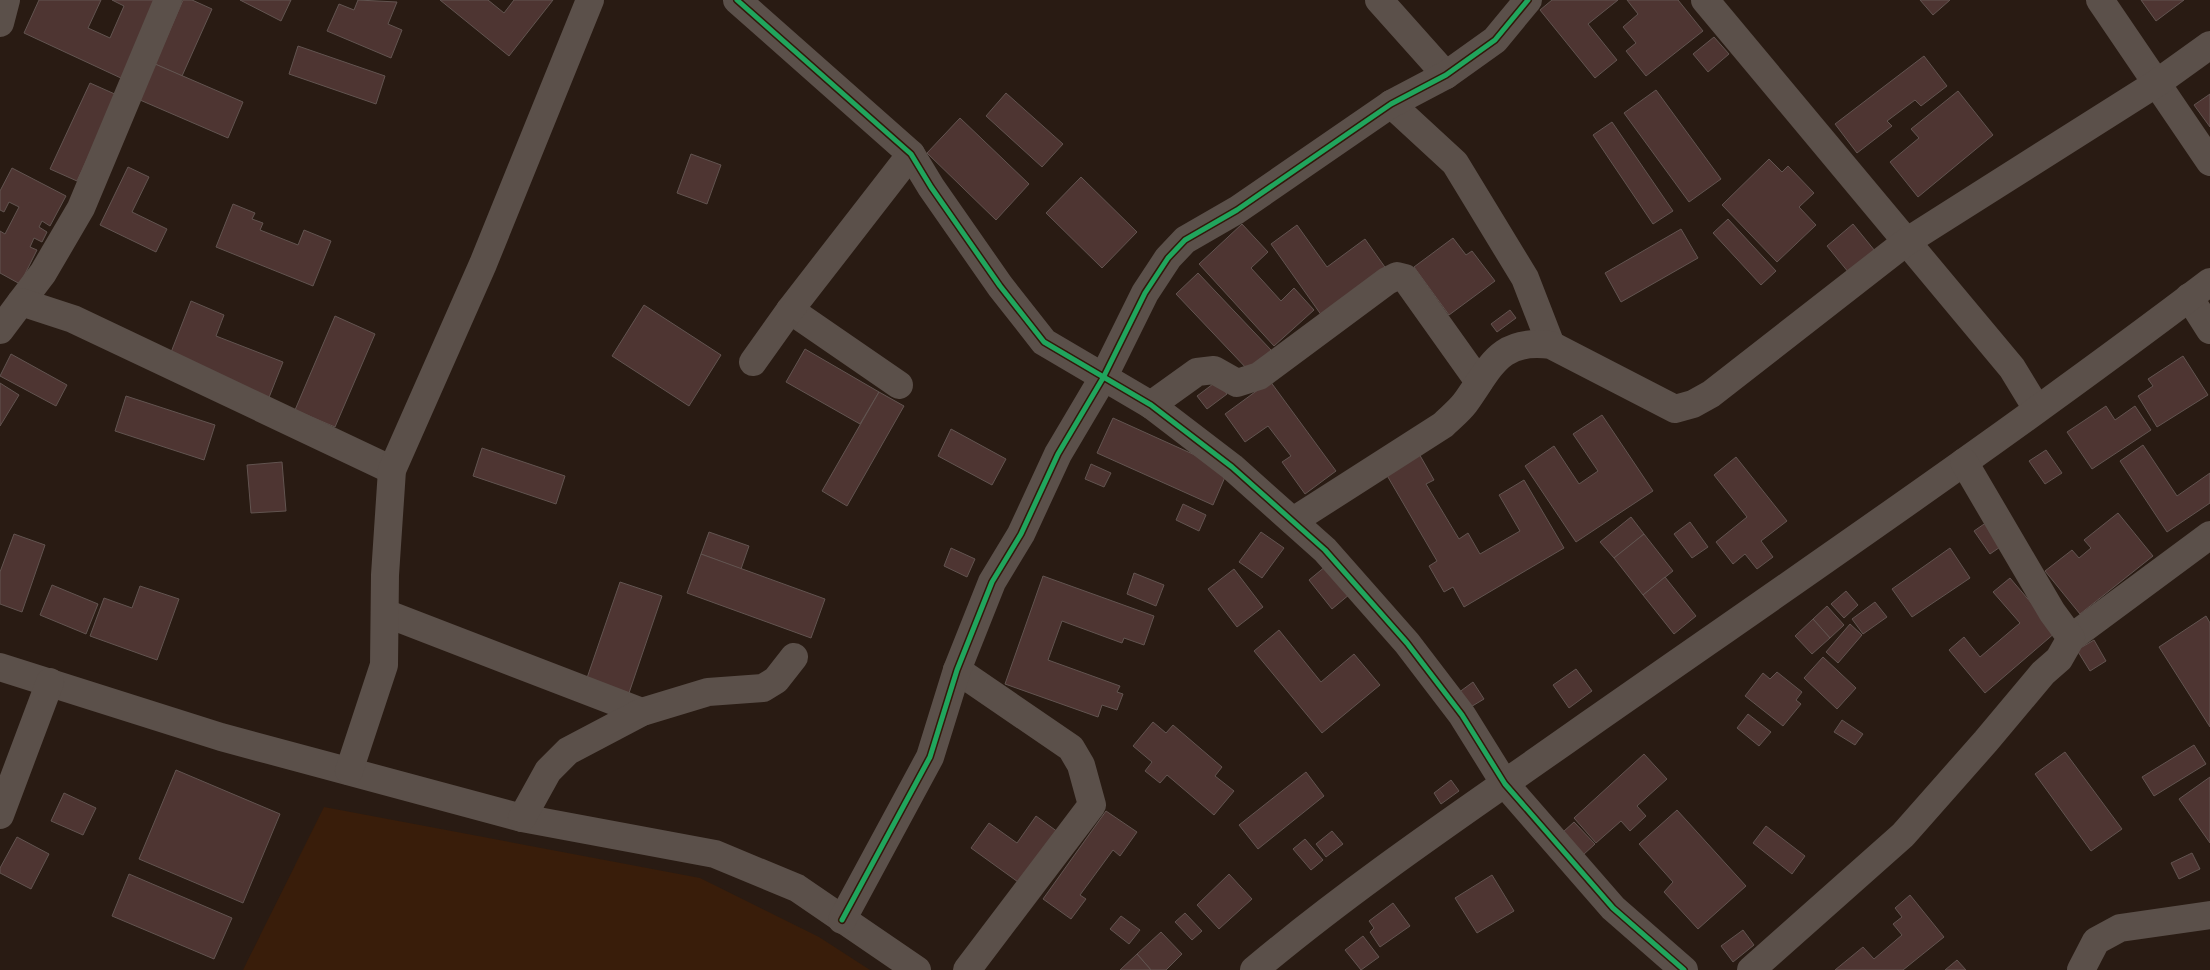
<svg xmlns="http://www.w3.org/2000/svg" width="2210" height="970" font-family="Cabin,sans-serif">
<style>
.built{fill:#391d0a}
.building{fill:#4e3532;stroke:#625450}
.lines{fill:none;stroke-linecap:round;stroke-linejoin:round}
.minor{stroke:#5b504a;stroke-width:28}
.cycleway-casing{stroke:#32190a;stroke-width:8}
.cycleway{stroke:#20a55d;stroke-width:5}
</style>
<rect width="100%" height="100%" fill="#291b13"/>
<polygon class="built" points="324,807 700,878 819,937 870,970 243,970"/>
<g class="building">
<polygon points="39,0 101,0 88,28 110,38 124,6 112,0 159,0 123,79 24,33"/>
<polygon points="183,0 192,0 212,9 182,76 155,64"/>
<polygon points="240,0 291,0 281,21"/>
<polygon points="358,0 397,2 388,24 402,30 391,58 327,31 339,4 354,10"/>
<polygon points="440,0 488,0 504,13 514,0 553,0 509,56"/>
<polygon points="1552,0 1618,0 1588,24 1617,60 1595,78 1540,10"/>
<polygon points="1627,0 1678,0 1703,31 1646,76 1626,51 1636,43 1623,27 1638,14"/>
<polygon points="1920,0 1950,0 1933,15"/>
<polygon points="2141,0 2184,0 2156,21"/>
<polygon points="1714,37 1729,54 1708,72 1693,54"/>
<polygon points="298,46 385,76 376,104 289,74"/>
<polygon points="1924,56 1947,86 1921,106 1915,100 1887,121 1892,126 1857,153 1835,124"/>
<polygon points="155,64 243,102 228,138 140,100"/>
<polygon points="90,83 117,95 77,181 50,169"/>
<polygon points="1656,90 1721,179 1689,202 1624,113"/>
<polygon points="1958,91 1993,135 1918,197 1890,162 1919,138 1911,129"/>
<polygon points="1006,93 1063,144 1042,167 986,116"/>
<polygon points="2210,94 2210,127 2194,105"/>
<polygon points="960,118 1029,184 996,220 927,153"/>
<polygon points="1612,122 1673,211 1653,224 1593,135"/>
<polygon points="691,154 721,165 707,204 677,193"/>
<polygon points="1769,159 1782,172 1788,166 1814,193 1799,207 1816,225 1777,262 1722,205"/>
<polygon points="128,167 149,177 132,212 167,229 156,252 100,225"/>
<polygon points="12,168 66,196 50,226 42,221 39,227 47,232 42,242 34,238 30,247 37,250 20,284 0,273 0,231 5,234 19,207 9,202 4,212 0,210 0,191"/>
<polygon points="1081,177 1137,232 1102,268 1046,213"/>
<polygon points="233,204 255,213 252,219 263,223 260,230 298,245 304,230 331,241 313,286 216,247"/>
<polygon points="1728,219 1776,271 1761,285 1713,233"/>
<polygon points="1242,224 1268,252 1251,268 1281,301 1294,288 1314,310 1274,346 1199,264"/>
<polygon points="1853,224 1875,251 1849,273 1827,246"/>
<polygon points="1297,225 1327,267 1365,239 1387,270 1322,316 1271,244"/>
<polygon points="1681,229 1698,258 1621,302 1605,273"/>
<polygon points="1453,238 1466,255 1472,251 1495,281 1449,315 1414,267"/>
<polygon points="1198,273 1271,350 1249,371 1176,294"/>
<polygon points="191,301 224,315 216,336 283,362 268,400 168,360"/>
<polygon points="644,305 721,355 689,406 612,356"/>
<polygon points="1510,310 1516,318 1497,332 1491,324"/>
<polygon points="335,316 375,334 335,427 295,410"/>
<polygon points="805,349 879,392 860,424 786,382"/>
<polygon points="11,354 67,385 56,406 0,376"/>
<polygon points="2183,356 2208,395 2157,427 2138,396 2153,386 2148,379"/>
<polygon points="1217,381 1227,394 1207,409 1197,396"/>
<polygon points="1270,381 1336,471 1305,494 1282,462 1291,456 1268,426 1245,442 1225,414"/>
<polygon points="0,383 19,395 0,426"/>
<polygon points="879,392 904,406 847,506 822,491"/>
<polygon points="126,396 215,425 204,460 115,431"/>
<polygon points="2106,406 2115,420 2135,406 2151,430 2092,469 2067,432"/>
<polygon points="1602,415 1653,491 1576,542 1525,466 1554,446 1579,484 1598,471 1573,434"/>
<polygon points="1113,418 1228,470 1213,505 1097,453"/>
<polygon points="951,429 1006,459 992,485 938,456"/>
<polygon points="2143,445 2177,496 2210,473 2210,503 2167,532 2120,461"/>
<polygon points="482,448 565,476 556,504 473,476"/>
<polygon points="2046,450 2062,473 2045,484 2029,461"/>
<polygon points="1418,452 1434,480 1426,484 1459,539 1468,533 1480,554 1520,531 1499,495 1524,480 1564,548 1464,607 1453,587 1444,592 1429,566 1437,561 1385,472"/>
<polygon points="1736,457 1787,521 1761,541 1773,557 1757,569 1745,554 1733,564 1716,542 1747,517 1714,475"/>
<polygon points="282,462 286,511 251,513 247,465"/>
<polygon points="1091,464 1111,473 1104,487 1085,479"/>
<polygon points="1183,504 1206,515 1199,531 1176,520"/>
<polygon points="2118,513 2153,556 2080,614 2045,571 2072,550 2079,558 2091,548 2084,540"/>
<polygon points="1631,517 1644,534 1614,558 1600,542"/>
<polygon points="1690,522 1708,547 1692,558 1674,534"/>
<polygon points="1987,522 2003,545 1990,554 1974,531"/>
<polygon points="709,532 749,546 741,569 701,554"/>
<polygon points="1261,532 1284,548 1262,578 1239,562"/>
<polygon points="14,534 45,545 22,612 0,604 0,572"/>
<polygon points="1644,534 1673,571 1643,595 1614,558"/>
<polygon points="951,548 975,559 967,577 944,566"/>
<polygon points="1950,548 1970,578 1912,617 1892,589"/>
<polygon points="701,554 825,599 811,638 687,593"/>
<polygon points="1326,566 1350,594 1332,609 1309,580"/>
<polygon points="1234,569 1263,607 1237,627 1208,589"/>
<polygon points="1134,573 1164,585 1156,606 1127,594"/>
<polygon points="1043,576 1154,616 1144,645 1124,638 1122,643 1062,621 1048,660 1120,686 1117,692 1123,694 1117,710 1102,705 1098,717 1005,684"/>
<polygon points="1665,577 1696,616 1674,634 1643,595"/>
<polygon points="2010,578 2056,632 1985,693 1949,650 1964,637 1980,657 2020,623 1993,592"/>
<polygon points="620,582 662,596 629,693 587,678"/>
<polygon points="52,585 98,604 86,634 40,615"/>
<polygon points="140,586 179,599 157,660 90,636 104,598 132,608"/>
<polygon points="1846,591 1858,605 1844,618 1831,604"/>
<polygon points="1875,602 1887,617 1863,634 1852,619"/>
<polygon points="1827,606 1844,625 1830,638 1813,619"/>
<polygon points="2206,616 2210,623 2210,727 2159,647"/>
<polygon points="1813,619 1830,638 1812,654 1795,636"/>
<polygon points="1850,624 1862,635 1838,663 1826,652"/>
<polygon points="1279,630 1321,682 1354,654 1380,685 1322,733 1254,651"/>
<polygon points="2094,640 2106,661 2090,671 2077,650"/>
<polygon points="1823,657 1856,688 1837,709 1804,678"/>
<polygon points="1576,669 1592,691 1569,708 1553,685"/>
<polygon points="1777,672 1802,692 1796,700 1801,704 1783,726 1745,696 1763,673 1770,679"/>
<polygon points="1473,682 1484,699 1469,708 1458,693"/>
<polygon points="1748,714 1771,732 1759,746 1737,728"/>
<polygon points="1842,720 1863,734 1855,745 1834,732"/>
<polygon points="1153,722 1166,733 1173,725 1222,767 1215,776 1234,791 1214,815 1167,775 1160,783 1145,771 1152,762 1133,746"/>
<polygon points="2194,745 2206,764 2154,796 2142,777"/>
<polygon points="2065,752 2122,829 2091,851 2035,774"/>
<polygon points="1644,754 1667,779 1637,806 1646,816 1630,831 1621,821 1596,843 1574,818"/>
<polygon points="176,770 280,814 243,903 139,859"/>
<polygon points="1306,772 1324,796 1258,849 1239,825"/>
<polygon points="2210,777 2210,843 2179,799"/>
<polygon points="1451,780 1459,791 1441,804 1434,793"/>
<polygon points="64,793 96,808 83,835 51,821"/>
<polygon points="1677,810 1746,886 1698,929 1664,892 1673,882 1639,844"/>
<polygon points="1106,811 1137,832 1120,856 1113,850 1080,895 1086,899 1071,919 1043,899"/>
<polygon points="1036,816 1062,835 1025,887 971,848 989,823 1017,843"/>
<polygon points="1574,822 1595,844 1583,855 1563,832"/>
<polygon points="1766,826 1805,856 1792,874 1753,843"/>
<polygon points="1332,831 1343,844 1326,857 1316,844"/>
<polygon points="17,837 49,854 31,889 0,873 0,868"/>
<polygon points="1305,839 1323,860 1311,870 1293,849"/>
<polygon points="2192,853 2200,869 2179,879 2171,863"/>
<polygon points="129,874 232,918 214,959 112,916"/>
<polygon points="1229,874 1252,899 1219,929 1197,905"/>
<polygon points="1492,875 1514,911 1477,933 1455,898"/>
<polygon points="1910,895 1944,937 1903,970 1835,970 1863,947 1874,959 1902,935 1893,924 1902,917 1895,908"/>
<polygon points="1393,903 1410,926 1380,947 1370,932 1374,928 1369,921"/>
<polygon points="1185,913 1202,931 1192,940 1175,922"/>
<polygon points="1121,916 1140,930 1129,944 1110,929"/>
<polygon points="1743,930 1754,945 1733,962 1721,946"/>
<polygon points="1161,932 1182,954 1166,970 1151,970 1137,954"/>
<polygon points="1363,936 1379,957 1361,970 1345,950"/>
<polygon points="1137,954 1151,970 1120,970"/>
<polygon points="1957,960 1966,970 1945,970"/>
</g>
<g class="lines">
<g class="minor">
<polyline points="737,0 911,154 931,187 1000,286 1044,342 1151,405 1232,467 1325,550 1407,643 1462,715 1505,784 1613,908 1684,970"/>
<polyline points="1379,0 1446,75"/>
<polyline points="1705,0 2012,368 2037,409"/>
<polyline points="2100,0 2210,162"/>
<polyline points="0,23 6,0"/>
<polyline points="1391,104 1455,163 1525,278 1551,345"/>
<polyline points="2189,297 2210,330"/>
<polyline points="21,302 43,273 81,208 168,0"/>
<polyline points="790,310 899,385"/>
<polyline points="0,330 21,302 73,319 392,470"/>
<polyline points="753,362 790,310 911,154"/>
<polyline points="1151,405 1197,372 1214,370 1237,383 1259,376 1387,281 1397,276 1405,278 1479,382"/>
<path d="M 1293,521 L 1443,425 C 1450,418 1459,411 1465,403 C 1491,367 1499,338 1551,345 L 1675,409 L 1693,404 L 1711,394 L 1906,242 L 2157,83 L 2210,45"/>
<polyline points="385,613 642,712"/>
<polyline points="2071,638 2210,535"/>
<polyline points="0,667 221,737 522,818 715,854 797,888 917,970"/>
<polyline points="957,670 1071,748 1081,765 1092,805 967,970"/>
<polyline points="349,771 384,665 385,575 392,470 483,264 590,0"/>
<polyline points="0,815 50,682"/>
<polyline points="522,818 548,771 568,751 642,712 708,692 763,688 776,680 794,657"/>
<polyline points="842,920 930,757 957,670 992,582 1021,534 1058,454 1103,378 1145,293 1168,258 1185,240 1237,210 1391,104 1446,75 1495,40 1528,0"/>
<path d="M 1254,970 C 1360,881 1475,805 1588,725 C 1797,579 2007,436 2210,282"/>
<polyline points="1751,970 1903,835 1986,741 2043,673 2059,659 2071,638 2052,612 1964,462"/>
<polyline points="2081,970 2096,941 2120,928 2210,915"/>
</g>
<defs>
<g id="cycleway">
<polyline points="737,0 911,154 931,187 1000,286 1044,342 1151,405 1232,467 1325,550 1407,643 1462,715 1505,784 1613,908 1684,970"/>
<polyline points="842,920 930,757 957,670 992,582 1021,534 1058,454 1103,378 1145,293 1168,258 1185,240 1237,210 1391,104 1446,75 1495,40 1528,0"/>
</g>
</defs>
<use href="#cycleway" class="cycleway-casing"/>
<use href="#cycleway" class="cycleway"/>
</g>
</svg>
